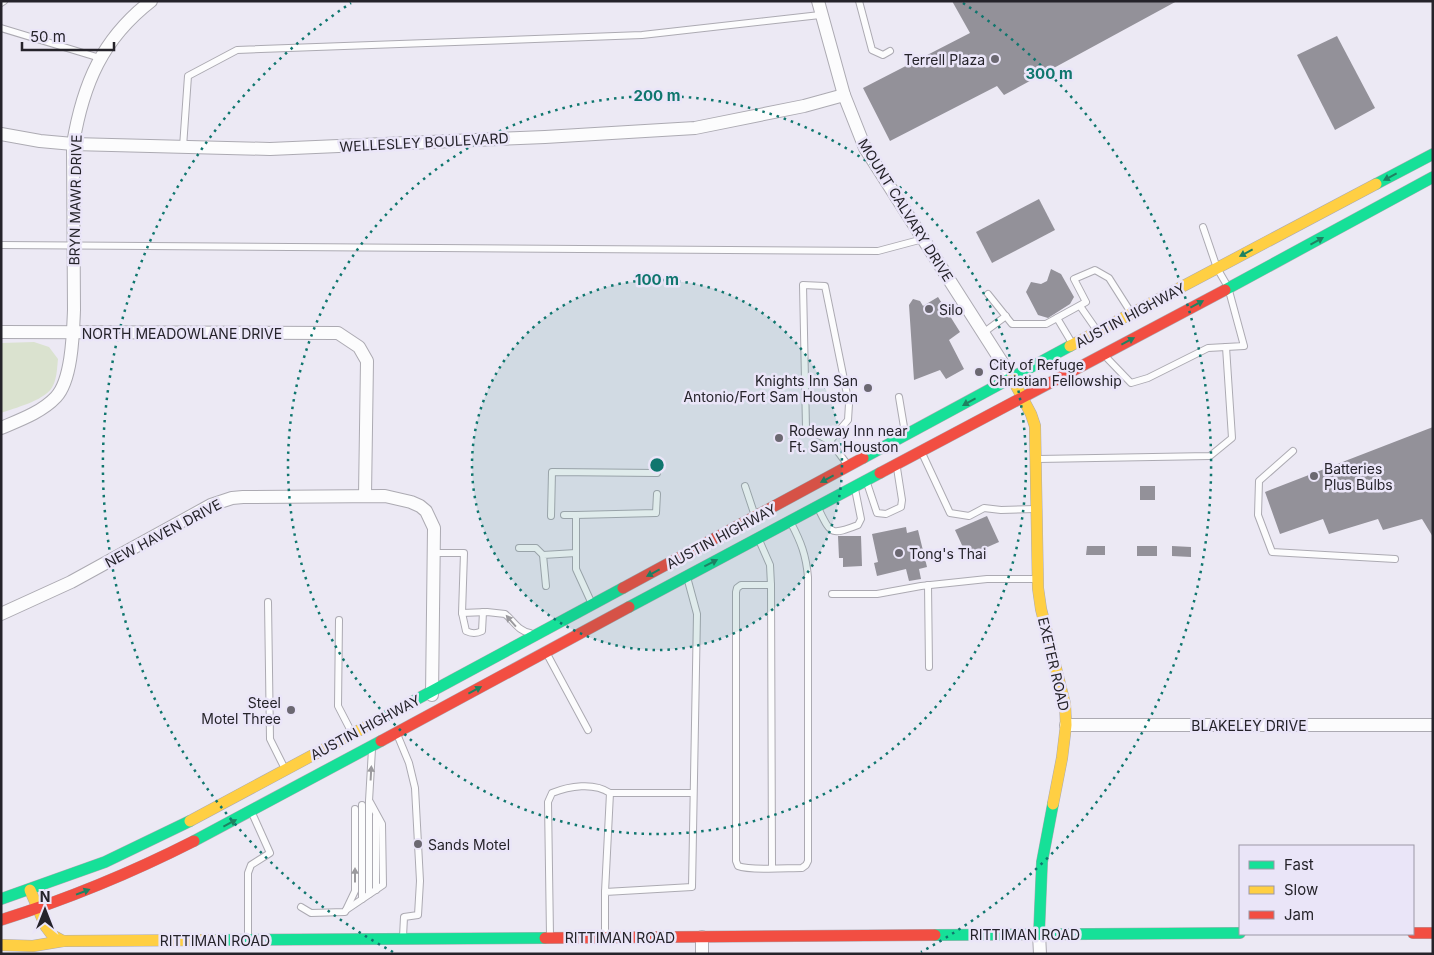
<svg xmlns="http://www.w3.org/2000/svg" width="1434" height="955" font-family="Inter,sans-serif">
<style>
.green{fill:#dae2cf}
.building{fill:#939199}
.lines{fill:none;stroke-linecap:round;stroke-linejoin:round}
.lane-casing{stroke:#acaab2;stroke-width:8}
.street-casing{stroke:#acaab2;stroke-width:14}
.fast-casing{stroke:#acaab2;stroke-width:12}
.slow-casing{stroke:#acaab2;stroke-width:12}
.jam-casing{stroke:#acaab2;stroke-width:12}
.lane{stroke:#fcfcfd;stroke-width:6}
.street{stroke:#fcfcfd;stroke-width:12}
.fast{stroke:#16e098;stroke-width:11}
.slow{stroke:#ffcf43;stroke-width:11}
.jam{stroke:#f24e42;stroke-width:11}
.oneway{fill:#1e8261}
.oneway2{fill:#9b9a9e}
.ring{fill:none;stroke:#0f766e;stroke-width:2.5;stroke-dasharray:2.5 5}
.poi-dot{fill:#6b6871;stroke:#eae5f8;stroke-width:2}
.labels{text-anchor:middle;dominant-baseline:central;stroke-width:5;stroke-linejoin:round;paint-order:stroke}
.poi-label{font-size:14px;fill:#25232a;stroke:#eae5f8;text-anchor:start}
.street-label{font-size:14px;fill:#25232a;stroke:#eae5f8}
.centre{fill:#0f766e;stroke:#eae5f8;stroke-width:2.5}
.ring-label{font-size:15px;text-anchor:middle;font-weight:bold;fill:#0f766e;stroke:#eae5f8;stroke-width:5;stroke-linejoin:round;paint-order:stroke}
</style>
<rect width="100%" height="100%" fill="#ece9f4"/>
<path class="green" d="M 34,342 L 49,347 L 58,359 C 57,368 57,381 51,389 C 42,401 15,408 1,413 L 1,343 Z"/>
<g class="building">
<polygon points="952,1 1177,1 1004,95 997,86 890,141 863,88 970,33"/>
<polygon points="1337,36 1375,108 1335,130 1297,55"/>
<polygon points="1039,199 1055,230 992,263 976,232"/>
<polygon points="1051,269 1061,274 1074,297 1070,304 1048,318 1038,315 1026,292 1031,282 1041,284 1047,281"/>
<polygon points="938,297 960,332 949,340 964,369 946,379 940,370 914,380 909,305 913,299 920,301 923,306"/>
<polygon points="1433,427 1433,537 1422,519 1383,530 1378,519 1329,534 1323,519 1280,534 1265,492"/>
<rect x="1140" y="486" width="15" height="14"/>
<polygon points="987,516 999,542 967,556 955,530"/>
<polygon points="906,527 907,533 918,530 927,567 919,569 921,579 909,581 906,569 877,576 874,563 878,562 872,534"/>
<polygon points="838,536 861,536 862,566 843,567 843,558 839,558"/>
<polygon points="1087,546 1105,546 1105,555 1086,555"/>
<rect x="1137" y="546" width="20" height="10"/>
<polygon points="1172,546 1191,547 1191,557 1172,556"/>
</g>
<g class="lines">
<defs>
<g id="lane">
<polyline points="859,1 872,50 883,55 890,51"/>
<polyline points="1,3 4,1"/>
<polyline points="1,28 100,58"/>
<polyline points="183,147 188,76 237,50 642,35 820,15"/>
<polyline points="1,245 878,251 923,239"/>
<polyline points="988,294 1012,324 1046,324 1086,302 1074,279 1095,270 1109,278 1130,311"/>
<polyline points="1080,306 1096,329"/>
<polyline points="1057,318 1072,343"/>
<polyline points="983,333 1006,316"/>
<polyline points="1106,357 1131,383 1148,378 1208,348 1244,346 1228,287 1217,268 1203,227"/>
<polyline points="899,397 905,433"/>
<polyline points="830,441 848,420 849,404 825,286 803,285 806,428 830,441 847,464"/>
<polyline points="1293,451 1259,481 1258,515 1272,552 1395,559"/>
<polyline points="922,453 950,513 969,516 984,508 1001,510 1036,509"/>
<polyline points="1038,459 1210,456 1232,438 1226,347"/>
<polyline points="867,483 877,513 886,514 901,507 902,500 897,468"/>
<polyline points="745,486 755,516"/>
<path d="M 818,508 C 831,534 830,536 858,525 L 861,519 L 855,489"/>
<polyline points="564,515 576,515"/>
<polyline points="551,516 552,472 657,473"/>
<polyline points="759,540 770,565 771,585"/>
<polyline points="519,548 536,548 543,555"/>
<path d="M 434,553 L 464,553 L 462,613 L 487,612 L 505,614 C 514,621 518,631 530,633"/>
<polyline points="928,585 929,667"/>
<polyline points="546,586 543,555 576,553"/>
<polyline points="832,594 877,594 921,586 987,579 1036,579"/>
<polyline points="268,602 270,739 285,769"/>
<polyline points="592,604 576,569 576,515 656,513 657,494"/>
<path d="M 462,613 L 466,631 C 472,634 476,634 482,631 L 483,612"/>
<polyline points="339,620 338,706 352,733"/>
<polyline points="547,654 588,730"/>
<polyline points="397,734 409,763 415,788 420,881 418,915 404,917 403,937"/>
<polyline points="610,793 693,793"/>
<polyline points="362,805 362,899"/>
<path d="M 772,868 L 771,585 L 741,585 L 737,588 L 736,592 L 736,861 L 738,866 C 750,871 787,868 802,868 L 806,865 L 808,861 L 808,577 C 806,555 801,542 791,523"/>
<polyline points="376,890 376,816"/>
<polyline points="369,894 369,801 372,749"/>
<polyline points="301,907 311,913 345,912 355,891 355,809"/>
<polyline points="346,910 383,885 382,824 370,802"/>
<path d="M 550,936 L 548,802 L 552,793 C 569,786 594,782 610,793 L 605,892"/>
<polyline points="605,936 605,892 692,887 697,614 687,577"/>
<polyline points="248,938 248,873 251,865 270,853 252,813"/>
</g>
<g id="street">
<polyline points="818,1 844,95 865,148 1012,378"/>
<polyline points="1,134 40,141 73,144 270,149 545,137 695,128 804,106 844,95"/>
<polyline points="1,332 338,333 359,347 367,361 365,495"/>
<path d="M 1,428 C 20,420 42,412 56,397 C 72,380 73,334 74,310 L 73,144 C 83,84 102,39 151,1"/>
<polyline points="1,614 71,582 211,505 232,498 243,497 385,496 411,502 420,506 426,511 434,528 432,695"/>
<polyline points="1066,725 1433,725"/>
<polyline points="1039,934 1040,954"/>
<polyline points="702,937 702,954"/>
</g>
<g id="fast">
<polyline points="1376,184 1433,154"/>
<polyline points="1225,290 1433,177"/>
<polyline points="863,458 1070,346"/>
<polyline points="629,607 880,473"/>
<polyline points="382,718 623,588"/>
<polyline points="194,841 381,741"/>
<polyline points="1,899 105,862 190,821"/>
<polyline points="1039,934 1042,862 1053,804"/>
<polyline points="935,935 1240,933"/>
<polyline points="214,940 545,938"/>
</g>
<g id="slow">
<polyline points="1070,346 1376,184"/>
<polyline points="1012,378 1031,414 1035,426 1038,588 1041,609 1065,704 1066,725 1062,758 1053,804"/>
<polyline points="190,821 382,718"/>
<polyline points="30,890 46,927 52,935 63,941 214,940"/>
<polyline points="1,945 33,946 63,941"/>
</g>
<g id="jam">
<polyline points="880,473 1225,290"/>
<polyline points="623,588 863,458"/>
<polyline points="381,741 629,607"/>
<path d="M 1,920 C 68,899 131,873 194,841"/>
<polyline points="1413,933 1433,933"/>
<polyline points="545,938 935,935"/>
</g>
</defs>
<use href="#lane" class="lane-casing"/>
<use href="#street" class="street-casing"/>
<use href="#fast" class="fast-casing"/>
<use href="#slow" class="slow-casing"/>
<use href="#jam" class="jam-casing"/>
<use href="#lane" class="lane"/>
<use href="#street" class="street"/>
<use href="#fast" class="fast"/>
<use href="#slow" class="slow"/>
<use href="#jam" class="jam"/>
</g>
<defs><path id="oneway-solid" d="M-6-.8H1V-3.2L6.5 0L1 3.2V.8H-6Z" transform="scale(1.25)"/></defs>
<g class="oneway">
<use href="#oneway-solid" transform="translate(1390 177) rotate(152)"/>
<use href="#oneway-solid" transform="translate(1317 241) rotate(-29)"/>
<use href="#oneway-solid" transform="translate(1246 253) rotate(152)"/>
<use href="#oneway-solid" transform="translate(1197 304) rotate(-28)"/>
<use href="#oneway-solid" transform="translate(1128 341) rotate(-28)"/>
<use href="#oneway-solid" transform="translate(969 402) rotate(151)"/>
<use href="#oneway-solid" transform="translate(827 479) rotate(152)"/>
<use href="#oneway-solid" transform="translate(711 563) rotate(-27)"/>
<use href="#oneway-solid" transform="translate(653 573) rotate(152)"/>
<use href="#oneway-solid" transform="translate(475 690) rotate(-28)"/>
<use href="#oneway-solid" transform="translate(230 823) rotate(-28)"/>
<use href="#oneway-solid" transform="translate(83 892) rotate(-21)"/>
</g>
<g class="oneway2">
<use href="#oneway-solid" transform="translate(511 621) rotate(-131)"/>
<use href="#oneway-solid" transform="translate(371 773) rotate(-87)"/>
<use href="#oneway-solid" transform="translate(355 875) rotate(-90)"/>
</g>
<circle cx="657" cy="465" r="185" fill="#0f766e" fill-opacity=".12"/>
<g class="ring">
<circle cx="657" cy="465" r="185"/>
<circle cx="657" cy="465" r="369"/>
<path d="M393 952A554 554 0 0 1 351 3M963 3A554 554 0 0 1 921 952"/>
</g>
<g class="poi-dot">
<circle cx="995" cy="59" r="5"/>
<circle cx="929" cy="309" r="5"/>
<circle cx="979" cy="372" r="5"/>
<circle cx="868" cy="388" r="5"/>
<circle cx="779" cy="438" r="5"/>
<circle cx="1314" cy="476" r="5"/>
<circle cx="899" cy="553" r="5"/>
<circle cx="291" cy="710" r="5"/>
<circle cx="418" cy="844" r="5"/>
</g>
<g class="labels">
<g class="poi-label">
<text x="985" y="59" text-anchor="end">Terrell Plaza</text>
<text x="939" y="309">Silo</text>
<text x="989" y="364">City of Refuge<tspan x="989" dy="16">Christian Fellowship</tspan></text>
<text x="858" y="380" text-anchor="end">Knights Inn San<tspan x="858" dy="16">Antonio/Fort Sam Houston</tspan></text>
<text x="789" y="430">Rodeway Inn near<tspan x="789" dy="16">Ft. Sam Houston</tspan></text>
<text x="1324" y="468">Batteries<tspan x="1324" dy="16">Plus Bulbs</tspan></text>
<text x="909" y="553">Tong's Thai</text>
<text x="281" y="702" text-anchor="end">Steel<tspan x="281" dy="16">Motel Three</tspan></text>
<text x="428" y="844">Sands Motel</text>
</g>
<g class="street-label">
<text transform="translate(424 142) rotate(-3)">WELLESLEY BOULEVARD</text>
<text transform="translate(75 200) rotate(-89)">BRYN MAWR DRIVE</text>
<text transform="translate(906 210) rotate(58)">MOUNT CALVARY DRIVE</text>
<text transform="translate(1130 315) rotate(-28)">AUSTIN HIGHWAY</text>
<text x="182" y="333">NORTH MEADOWLANE DRIVE</text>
<text transform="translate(163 533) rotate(-28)">NEW HAVEN DRIVE</text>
<text transform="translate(721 536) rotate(-28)">AUSTIN HIGHWAY</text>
<text transform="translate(1054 664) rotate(77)">EXETER ROAD</text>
<text x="1249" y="725">BLAKELEY DRIVE</text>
<text transform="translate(365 727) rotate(-28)">AUSTIN HIGHWAY</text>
<text x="1025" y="934">RITTIMAN ROAD</text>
<text x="620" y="937">RITTIMAN ROAD</text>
<text x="215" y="940">RITTIMAN ROAD</text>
</g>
</g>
<circle cx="657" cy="465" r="8" class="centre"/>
<g class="ring-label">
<text x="1049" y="79">300 m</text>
<text x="657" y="101">200 m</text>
<text x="657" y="285">100 m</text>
</g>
<rect width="1434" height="955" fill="none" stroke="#25232a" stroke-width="5"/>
<rect x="1239" y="845" width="175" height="90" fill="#eae5f8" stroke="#9b97a6"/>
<rect x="1249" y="861" width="25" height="8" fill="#16e098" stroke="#9b97a6"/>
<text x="1284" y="870" font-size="15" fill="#25232a">Fast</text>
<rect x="1249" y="886" width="25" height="8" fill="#ffcf43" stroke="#9b97a6"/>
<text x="1284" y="895" font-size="15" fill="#25232a">Slow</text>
<rect x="1249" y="911" width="25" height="8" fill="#f24e42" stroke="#9b97a6"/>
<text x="1284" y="920" font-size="15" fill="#25232a">Jam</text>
<g transform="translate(45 910)" stroke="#eae5f8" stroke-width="4" paint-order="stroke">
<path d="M0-4L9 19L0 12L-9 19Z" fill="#25232a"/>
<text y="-8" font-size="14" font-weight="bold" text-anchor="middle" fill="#25232a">N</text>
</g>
<path d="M22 42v8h92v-8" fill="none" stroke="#25232a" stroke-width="2.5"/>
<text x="30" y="42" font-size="15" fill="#25232a" stroke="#eae5f8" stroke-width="4" paint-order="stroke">50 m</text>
</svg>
